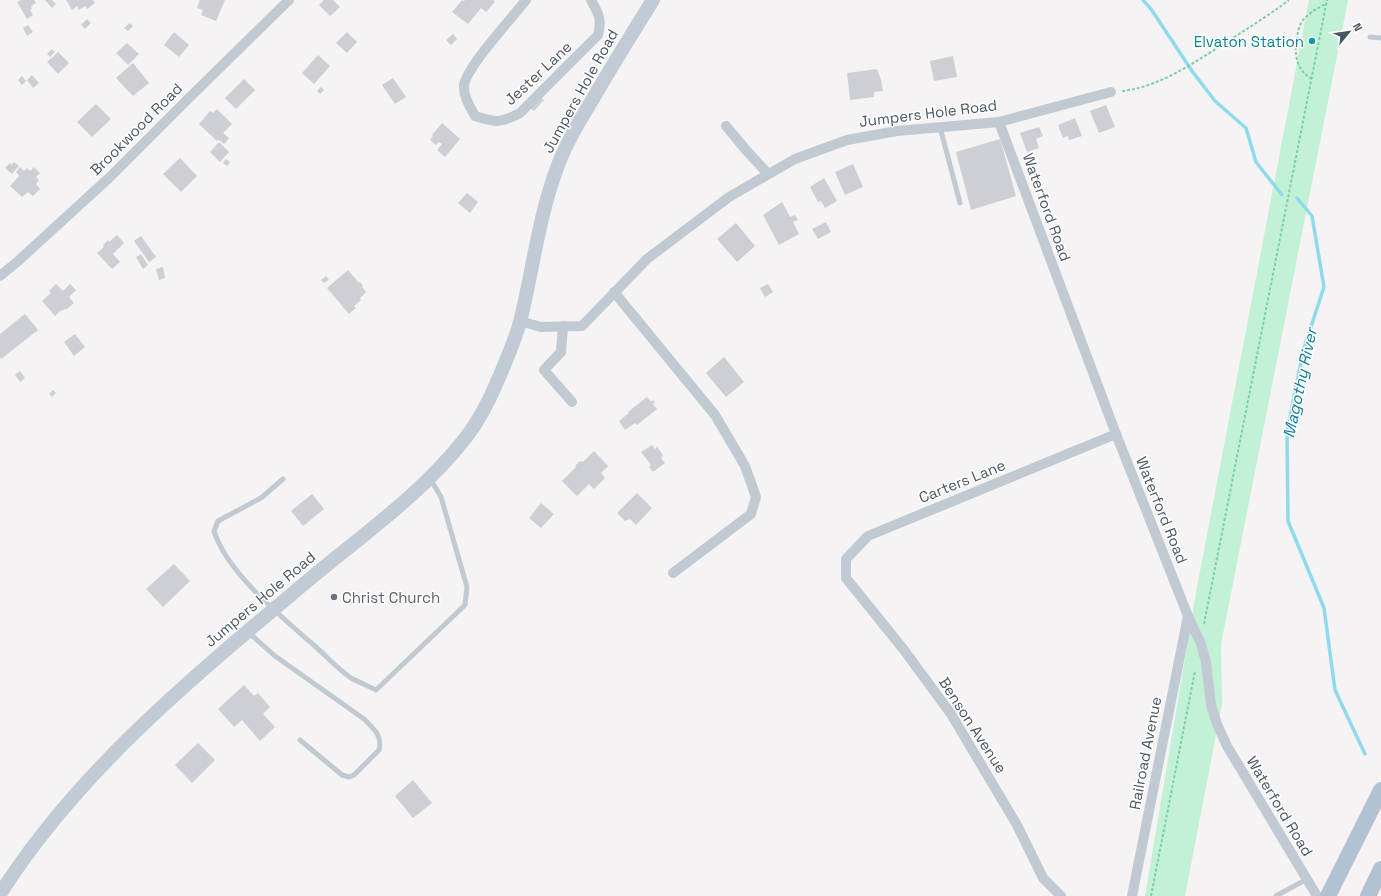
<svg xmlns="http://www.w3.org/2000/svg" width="1381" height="896" font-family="'Space Grotesk',sans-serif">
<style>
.green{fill:#c3f1d5}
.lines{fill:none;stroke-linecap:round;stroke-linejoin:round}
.stream{stroke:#90daee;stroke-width:3.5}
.building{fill:#cdcfd5}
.path{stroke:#7ad0a6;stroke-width:2;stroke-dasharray:3 2;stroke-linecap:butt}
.service{stroke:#c1cad2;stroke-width:5}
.minor{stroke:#c1cad2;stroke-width:10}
.secondary{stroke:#c1cbd6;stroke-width:14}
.primary{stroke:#b3c2d1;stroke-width:16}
.culture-dot{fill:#0f9aa8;stroke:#fff;stroke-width:1.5}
.worship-dot{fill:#6b7280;stroke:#fff;stroke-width:1.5}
.labels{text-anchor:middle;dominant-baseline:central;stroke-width:3;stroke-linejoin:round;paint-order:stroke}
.culture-label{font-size:15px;fill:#0d838f;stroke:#fff;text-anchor:end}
.street-label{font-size:15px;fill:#4a5661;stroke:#fff}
.worship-label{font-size:15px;fill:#5b616d;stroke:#fff;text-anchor:start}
.water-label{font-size:16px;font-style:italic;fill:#0c7c9b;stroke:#fff}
</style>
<rect width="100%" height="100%" fill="#f5f3f3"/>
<polygon class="green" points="1309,0 1348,0 1221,644 1222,704 1185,896 1145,896 1197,587"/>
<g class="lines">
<g class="stream">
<polyline points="1143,0 1151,9 1192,71 1215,101 1246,128 1256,162 1282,195"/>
<polyline points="1297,198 1312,216 1324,287 1304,348 1287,431 1288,521 1324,608 1335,690 1365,754"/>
</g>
</g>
<g class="building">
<polygon points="21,0 34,0 36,3 31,6 32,9 30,10 33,15 27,19 17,2"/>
<polygon points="45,0 52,0 56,4 52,8"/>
<polygon points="66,0 93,0 95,3 87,9 85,6 79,10 77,6 72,10"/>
<polygon points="200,0 225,0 216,21 201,15 203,10 197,8"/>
<polygon points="324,0 333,0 340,7 330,16 319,5"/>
<polygon points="462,0 464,1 465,0 493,0 495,2 486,12 481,8 468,24 452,12"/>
<polygon points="87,19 91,23 85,29 81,25"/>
<polygon points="130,23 133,26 128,31 124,28"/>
<polygon points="28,25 33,32 27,36 23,28"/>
<polygon points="174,32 189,45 179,57 164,45"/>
<polygon points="347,32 357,42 347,53 336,43"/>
<polygon points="453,34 457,39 451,45 446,40"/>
<polygon points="127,43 139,54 128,65 116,53"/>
<polygon points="52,49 55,52 50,57 47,54"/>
<polygon points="58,52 69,63 58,74 47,62"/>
<polygon points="318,55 330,66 314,84 302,73"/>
<polygon points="953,56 957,77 934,81 930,61"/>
<polygon points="133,63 149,83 133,96 116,78"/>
<polygon points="877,69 881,80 883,91 874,92 874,97 850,100 847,73"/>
<polygon points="32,75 39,83 33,88 27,80"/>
<polygon points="22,76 26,81 22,85 18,80"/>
<polygon points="393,78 406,97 395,104 382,85"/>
<polygon points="244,79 255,90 236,109 225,98"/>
<polygon points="321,87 324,90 320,94 317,91"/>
<polygon points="538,96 544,100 534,111 529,107"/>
<polygon points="96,104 111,119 92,137 77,122"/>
<polygon points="1106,105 1115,127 1099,133 1090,111"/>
<polygon points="217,109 232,124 223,133 229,138 224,144 218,139 217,141 199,124 210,111 213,113"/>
<polygon points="1075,118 1082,136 1069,140 1068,136 1063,138 1058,125"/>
<polygon points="442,123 460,139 445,157 437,150 442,144 439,142 436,145 430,140 433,136 432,135"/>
<polygon points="1039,127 1043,136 1036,139 1039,148 1027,152 1020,133"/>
<polygon points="1000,139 1016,196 971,210 956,152"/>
<polygon points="219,142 229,152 220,162 210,152"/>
<polygon points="180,158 197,176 181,192 163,174"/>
<polygon points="226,159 230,162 227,166 223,163"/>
<polygon points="14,162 19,166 12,174 5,168 10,163 11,165"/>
<polygon points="853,164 863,187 845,195 835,172"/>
<polygon points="20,167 24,171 27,168 30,171 34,167 40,173 36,177 39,180 36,184 40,189 33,196 28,192 22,197 10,186 19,176 16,172"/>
<polygon points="824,178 837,201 825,208 821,201 818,202 810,187"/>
<polygon points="467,193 478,202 470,213 458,203"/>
<polygon points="782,202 790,217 795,215 798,220 793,222 799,234 779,245 763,215"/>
<polygon points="826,222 831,232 818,239 812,229"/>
<polygon points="736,223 755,246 737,262 717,239"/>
<polygon points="117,235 124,243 113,254 120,262 112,269 97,253 104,247 103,245 108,240 109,242"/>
<polygon points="141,236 156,257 149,262 134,241"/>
<polygon points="141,254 148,265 143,269 136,257"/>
<polygon points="163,267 165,278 159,280 156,269"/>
<polygon points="348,270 359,283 360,282 363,286 362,287 366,292 360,298 361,300 354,306 356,308 349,314 327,288"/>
<polygon points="326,276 329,280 324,283 321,280"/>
<polygon points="56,284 63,291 70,284 76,290 69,297 74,303 67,309 60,311 55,316 42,301 51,293 49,291"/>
<polygon points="768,284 773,292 765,297 760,288"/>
<polygon points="25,314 38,330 1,359 0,357 0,334"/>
<polygon points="75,334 85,347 74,356 64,342"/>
<polygon points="724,357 744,382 726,397 706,373"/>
<polygon points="20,371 25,378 20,382 15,375"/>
<polygon points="53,390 56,393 52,397 49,394"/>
<polygon points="647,397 651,402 653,400 655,402 653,404 657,409 637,425 635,423 625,430 619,421 629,413 628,412"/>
<polygon points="652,445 655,449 657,447 663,455 661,458 665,463 653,472 649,467 651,465 641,452"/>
<polygon points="594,451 608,466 601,473 605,478 594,489 589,484 577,496 562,481 576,467 575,466 580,461 583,462"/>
<polygon points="637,493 652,508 636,525 630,519 625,521 617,513"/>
<polygon points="312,494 324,509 303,526 291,511"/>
<polygon points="541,503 554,514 541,528 529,518"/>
<polygon points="174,564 190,581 163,607 146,589"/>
<polygon points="244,685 254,696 258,693 270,707 263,714 275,727 260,741 242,720 234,727 218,709"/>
<polygon points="198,743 215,760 192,783 175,765"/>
<polygon points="413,780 432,803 413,818 395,796"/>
</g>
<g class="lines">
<g class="path">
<path d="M 1312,79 C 1296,70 1294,54 1297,37 C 1298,31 1300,24 1303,20 C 1310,12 1318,8 1327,3"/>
<path d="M 1122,91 C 1159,87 1192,64 1222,45 C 1245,30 1268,16 1289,0"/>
<polyline points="1204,624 1327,0"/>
<polyline points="1151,896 1195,671"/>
</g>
<g class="service">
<polyline points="1370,37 1381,38"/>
<polyline points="940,127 960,203"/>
<path d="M 283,479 L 261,498 L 218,521 L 214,531 C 227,573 283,618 316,647 C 327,657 339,670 351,678 C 359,682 368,686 376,690 L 465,605 L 467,587 L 441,497 L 430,478"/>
<path d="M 248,632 L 275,656 L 364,719 C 373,728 383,736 379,750 L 354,775 L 349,777 L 342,775 L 300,740"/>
<polyline points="1276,896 1307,879"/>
</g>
<g class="minor">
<path d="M 526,0 C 512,18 468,65 464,85 C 463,96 470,107 475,116 C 496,123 501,123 520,113 L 598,35 C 602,20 599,14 591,0"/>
<polyline points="999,122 1116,434 1188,616 1201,644 1206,662 1211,705 1217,724 1227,746 1317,896"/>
<polyline points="726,126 746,150 768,174"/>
<polyline points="0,276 17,262 110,177 188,99 289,0"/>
<polyline points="614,292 715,415 745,466 756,497 751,514 673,573"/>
<polyline points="520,321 541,327 582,326 647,259 729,197 795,159 847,140 897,131 999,122 1111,92"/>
<polyline points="563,326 561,352 544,370 572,402"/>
<polyline points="1061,896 1043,878 1017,825 951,714 904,650 846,578 846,559 868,536 1116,434"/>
<polyline points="1132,896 1188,616"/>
</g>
<path class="secondary" d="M 0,894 C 80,768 198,673 311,578 C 364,534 425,491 467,436 C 480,419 489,401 497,382 C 506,361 516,339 521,318 C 533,268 539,216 557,168 C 566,143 580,120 594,97 C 613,64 633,32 653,0"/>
<g class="primary">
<polyline points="1328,896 1381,790"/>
<polyline points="1368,896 1381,869"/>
</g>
</g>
<circle class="culture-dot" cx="1312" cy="41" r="4"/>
<circle class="worship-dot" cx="334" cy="597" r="4"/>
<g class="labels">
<g class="culture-label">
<text x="1304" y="41">Elvaton Station</text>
</g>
<g class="street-label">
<text transform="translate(538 73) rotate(-43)">Jester Lane</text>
<text transform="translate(580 91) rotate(-61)">Jumpers Hole Road</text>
<text transform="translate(928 113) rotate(-7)">Jumpers Hole Road</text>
<text transform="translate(136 129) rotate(-45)">Brookwood Road</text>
<text transform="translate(1047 207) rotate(70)">Waterford Road</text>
<text transform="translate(962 481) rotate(-22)">Carters Lane</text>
<text transform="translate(1162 510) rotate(68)">Waterford Road</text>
<text transform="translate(260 599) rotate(-40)">Jumpers Hole Road</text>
<text transform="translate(973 725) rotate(57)">Benson Avenue</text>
<text transform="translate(1145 753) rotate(-79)">Railroad Avenue</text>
<text transform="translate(1280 806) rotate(59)">Waterford Road</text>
</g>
<g class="worship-label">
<text x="342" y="597">Christ Church</text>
</g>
<g class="water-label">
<text transform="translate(1300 383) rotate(-78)">Magothy River</text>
</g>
</g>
<g transform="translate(1349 32) rotate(61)" stroke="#ffffff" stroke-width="3" paint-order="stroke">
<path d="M0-3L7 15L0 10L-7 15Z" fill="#4a5661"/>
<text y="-6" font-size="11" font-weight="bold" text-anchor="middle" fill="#4a5661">N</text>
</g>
</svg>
